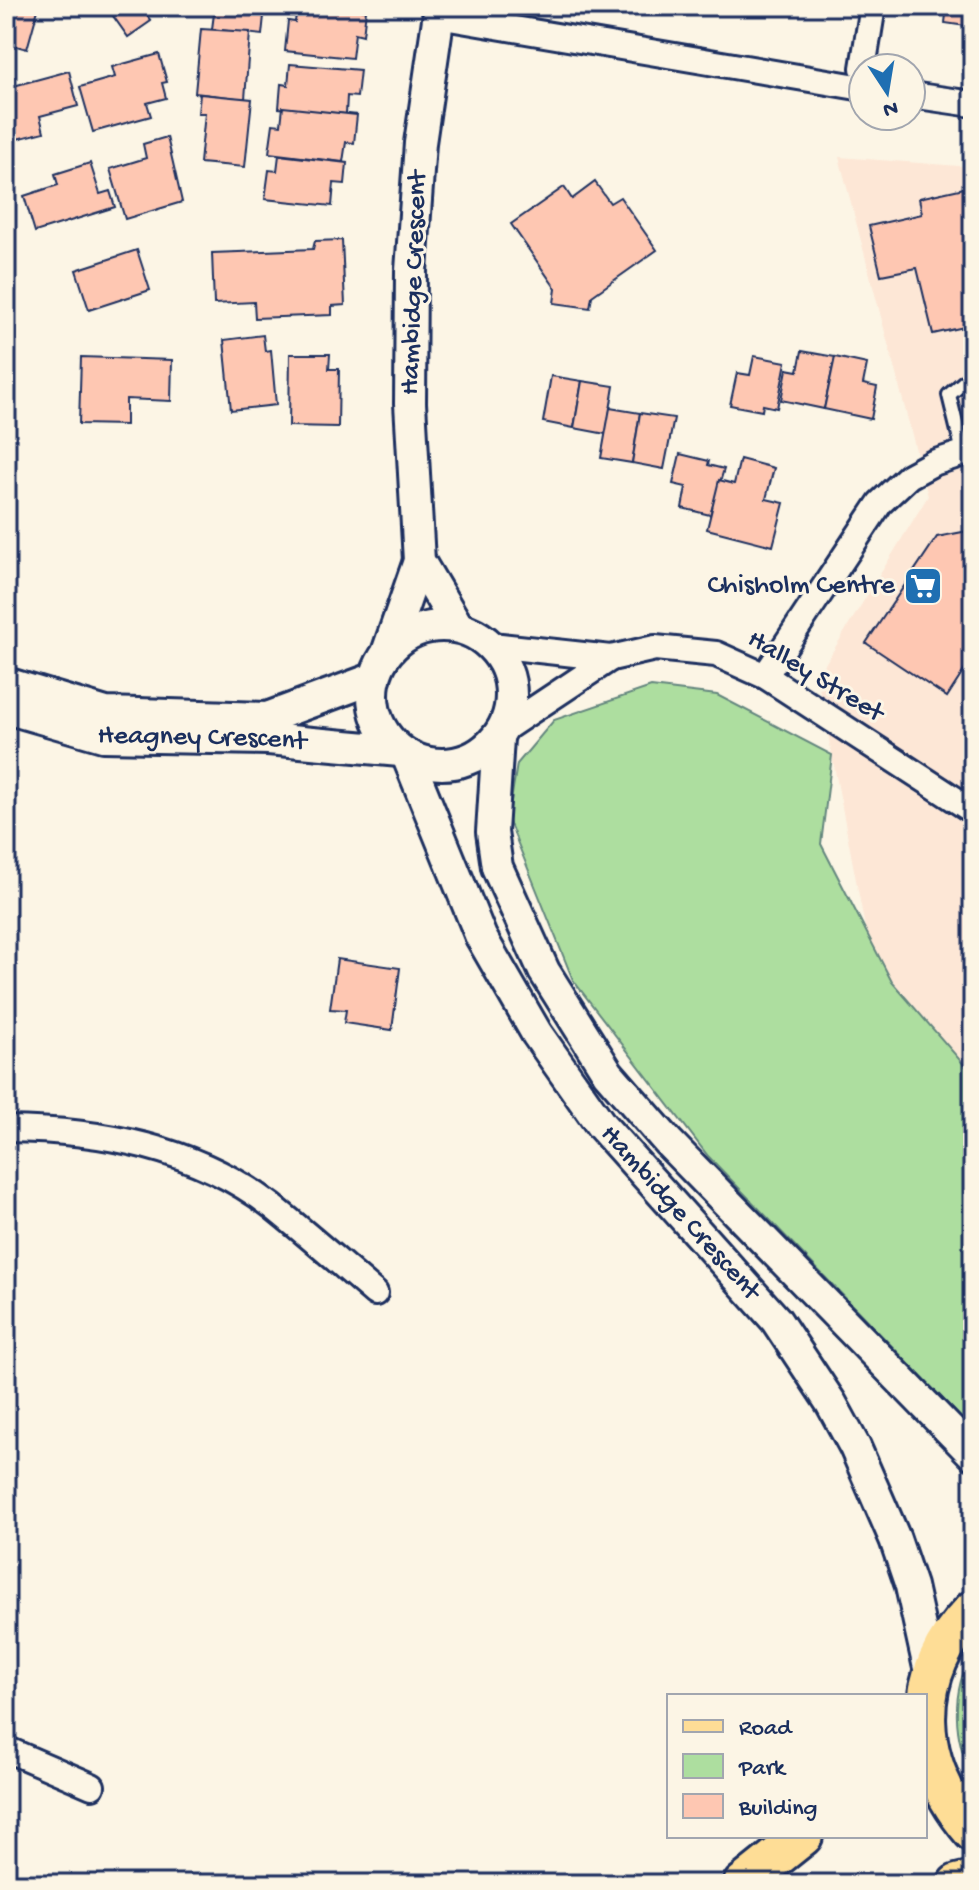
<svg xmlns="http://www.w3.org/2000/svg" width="979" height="1890" font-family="'Gochi Hand',sans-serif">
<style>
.built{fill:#fde7d6}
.green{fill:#adde9f;stroke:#64867e;stroke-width:2}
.building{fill:#fec7b2;stroke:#1b2f5e;stroke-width:2}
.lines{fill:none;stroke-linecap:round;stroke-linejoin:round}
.service-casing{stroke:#1b2f5e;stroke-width:18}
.minor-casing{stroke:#1b2f5e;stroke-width:30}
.tertiary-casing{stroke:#1b2f5e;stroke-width:36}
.primary-casing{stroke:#1b2f5e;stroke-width:44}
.service{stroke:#fcf5e5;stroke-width:12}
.minor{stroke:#fcf5e5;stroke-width:24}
.tertiary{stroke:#fcf5e5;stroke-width:30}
.primary{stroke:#fedd96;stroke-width:38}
.labels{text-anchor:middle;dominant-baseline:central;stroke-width:6;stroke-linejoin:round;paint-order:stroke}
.street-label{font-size:28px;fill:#1b2f5e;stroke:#fcf5e5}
.poi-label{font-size:28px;fill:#1b2f5e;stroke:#fcf5e5;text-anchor:end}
</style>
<rect width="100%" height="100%" fill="#fcf5e5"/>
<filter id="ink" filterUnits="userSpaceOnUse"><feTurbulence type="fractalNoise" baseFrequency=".0125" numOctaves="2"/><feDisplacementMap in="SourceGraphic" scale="16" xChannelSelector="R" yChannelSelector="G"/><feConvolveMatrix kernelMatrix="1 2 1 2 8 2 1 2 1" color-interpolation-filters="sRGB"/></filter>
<g filter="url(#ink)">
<polygon class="built" points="839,157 973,167 973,1068 880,1005 817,677 928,496"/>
<g class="green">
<polygon points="651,687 717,695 832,755 821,844 892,982 973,1075 973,1430 708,1156 573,980 508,819 517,764 554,720"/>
<path d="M 973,1653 L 973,1777 C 953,1739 950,1691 973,1653 Z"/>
</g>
<g class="building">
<polygon points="6,6 39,6 27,49 6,43"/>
<polygon points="106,6 140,6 151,21 128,37"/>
<polygon points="215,6 265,6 262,35 212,29"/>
<polygon points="297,6 366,10 363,35 355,33 352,58 285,51 288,21 295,22"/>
<polygon points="947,6 973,6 973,27 945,23"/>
<polygon points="201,29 250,32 245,99 195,93"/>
<polygon points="159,54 167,82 162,83 166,98 147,103 151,116 93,132 80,87 115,77 112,67"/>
<polygon points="290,64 360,70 357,97 347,96 346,114 279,108 281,84 288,85"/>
<polygon points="69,71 78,106 40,116 44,132 17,139 6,88"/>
<polygon points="200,94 252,99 245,167 200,163 205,113 198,113"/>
<polygon points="283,107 357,115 354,143 346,142 343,162 269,153 273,124 281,125"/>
<polygon points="167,137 182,202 125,219 110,169 146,158 143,144"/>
<polygon points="279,155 347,163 345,184 334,183 332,206 265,199 269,170 277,171"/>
<polygon points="90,163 100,194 110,191 115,207 35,232 24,196 58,185 55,174"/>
<polygon points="595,182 610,203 620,197 657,250 592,296 590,308 554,303 556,289 511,224 564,187 572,199"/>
<polygon points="973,186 973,325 933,334 917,268 881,275 869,226 922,214 919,198"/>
<polygon points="342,240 345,305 332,306 332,315 255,318 254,302 214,304 212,253 313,249 315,241"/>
<polygon points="137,250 150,290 89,310 76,270"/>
<polygon points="263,335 265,351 271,350 276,405 231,410 224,340"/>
<polygon points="802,351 835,357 824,409 781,400 787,369 798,371"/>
<polygon points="290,354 330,354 329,369 339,369 338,427 289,426"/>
<polygon points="754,356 786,362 777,408 763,405 762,411 730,405 737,373 750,375"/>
<polygon points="81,357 172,360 171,401 126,399 126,425 79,424"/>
<polygon points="835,357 867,364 863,384 877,387 871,419 824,409"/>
<polygon points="551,376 582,381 574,428 543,422"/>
<polygon points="582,381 614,386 606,434 574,428"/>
<polygon points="610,408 640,413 632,463 601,458"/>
<polygon points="640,413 674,418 664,469 632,463"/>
<polygon points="680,454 709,461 708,465 724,469 710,515 682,508 686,487 673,484"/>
<polygon points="740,459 774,468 766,499 784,503 773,546 707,529 719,480 734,484"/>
<polygon points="973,530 973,657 947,697 866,643 937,537"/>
<polygon points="337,959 400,968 392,1030 344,1023 346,1010 330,1009"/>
</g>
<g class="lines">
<defs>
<polyline id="service" points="963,452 949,395 973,374"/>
<g id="minor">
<polyline points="438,16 863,88"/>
<polyline points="863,68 873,6"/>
<polyline points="911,95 973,104"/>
<polyline points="492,645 611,658 655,648 716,654 765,676 973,811"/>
<polyline points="765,676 880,503 909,476 933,463 973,450"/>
<polyline points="504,729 611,658"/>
<path d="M 6,1129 C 100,1130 195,1147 272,1206 C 307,1234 341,1264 375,1293"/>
<polyline points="6,1749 92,1786"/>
</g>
<g id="tertiary">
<polyline points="440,6 420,143 411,271 410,403 419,561 458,627"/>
<circle cx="442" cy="695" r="69"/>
<polyline points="388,650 419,561"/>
<polyline points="6,683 106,713 267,718 375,678"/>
<path id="s1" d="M 6,708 L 103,736 L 268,739 L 400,751"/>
<polyline points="498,738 492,832 497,867 544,971 608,1073 668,1142 973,1454"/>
<path id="s2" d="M 407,755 L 481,937 L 537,1034 L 601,1125 L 776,1320 L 831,1403 L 855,1447 L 895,1539 L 911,1586 L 931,1677"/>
</g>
<g id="primary">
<path d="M 973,1610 C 907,1678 914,1763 973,1832"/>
<polyline points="743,1884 803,1836"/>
<polyline points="957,1884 973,1880"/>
</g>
</defs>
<use href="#service" class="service-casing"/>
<use href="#minor" class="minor-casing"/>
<use href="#tertiary" class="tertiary-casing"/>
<use href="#primary" class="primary-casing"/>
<use href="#service" class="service"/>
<use href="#minor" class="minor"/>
<use href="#tertiary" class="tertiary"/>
<use href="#primary" class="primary"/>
</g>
</g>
<defs>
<symbol id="supermarket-square" viewBox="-11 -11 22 22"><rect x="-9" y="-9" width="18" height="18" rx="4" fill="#1f6fb2" stroke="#fcf5e5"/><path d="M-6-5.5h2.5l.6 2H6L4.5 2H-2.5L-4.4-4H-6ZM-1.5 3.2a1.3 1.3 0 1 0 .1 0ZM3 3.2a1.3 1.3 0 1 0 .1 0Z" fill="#fff"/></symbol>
</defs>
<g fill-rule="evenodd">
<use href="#supermarket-square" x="901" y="564" width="44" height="44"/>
</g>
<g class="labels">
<g class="street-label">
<text transform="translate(415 283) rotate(-88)">Hambidge Crescent</text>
<text transform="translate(815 677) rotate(31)">Halley Street</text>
<text stroke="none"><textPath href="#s1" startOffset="200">Heagney Crescent</textPath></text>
<text stroke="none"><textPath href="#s2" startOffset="538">Hambidge Crescent</textPath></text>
</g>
<g class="poi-label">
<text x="895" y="586">Chisholm Centre</text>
</g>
</g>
<rect width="979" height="1890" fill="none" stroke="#fcf5e5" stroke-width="32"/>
<rect x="16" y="16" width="947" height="1858" fill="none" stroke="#1b2f5e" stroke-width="3" filter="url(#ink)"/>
<rect x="667" y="1694" width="260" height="144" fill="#fcf5e5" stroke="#a2a6af" stroke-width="2"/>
<rect x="683" y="1720" width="40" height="12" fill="#fedd96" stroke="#a2a6af" stroke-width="2"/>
<text x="739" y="1734" font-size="24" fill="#1b2f5e">Road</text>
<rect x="683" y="1754" width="40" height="24" fill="#adde9f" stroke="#a2a6af" stroke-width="2"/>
<text x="739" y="1774" font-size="24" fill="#1b2f5e">Park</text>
<rect x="683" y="1794" width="40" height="24" fill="#fec7b2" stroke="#a2a6af" stroke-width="2"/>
<text x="739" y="1814" font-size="24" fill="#1b2f5e">Building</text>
<g transform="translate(887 92) rotate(168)"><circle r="38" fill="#fcf5e5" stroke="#a2a6af" stroke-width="2"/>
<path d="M0-6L14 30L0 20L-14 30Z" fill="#1f6fb2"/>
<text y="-12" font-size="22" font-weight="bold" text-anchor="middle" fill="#1b2f5e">N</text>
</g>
</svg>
